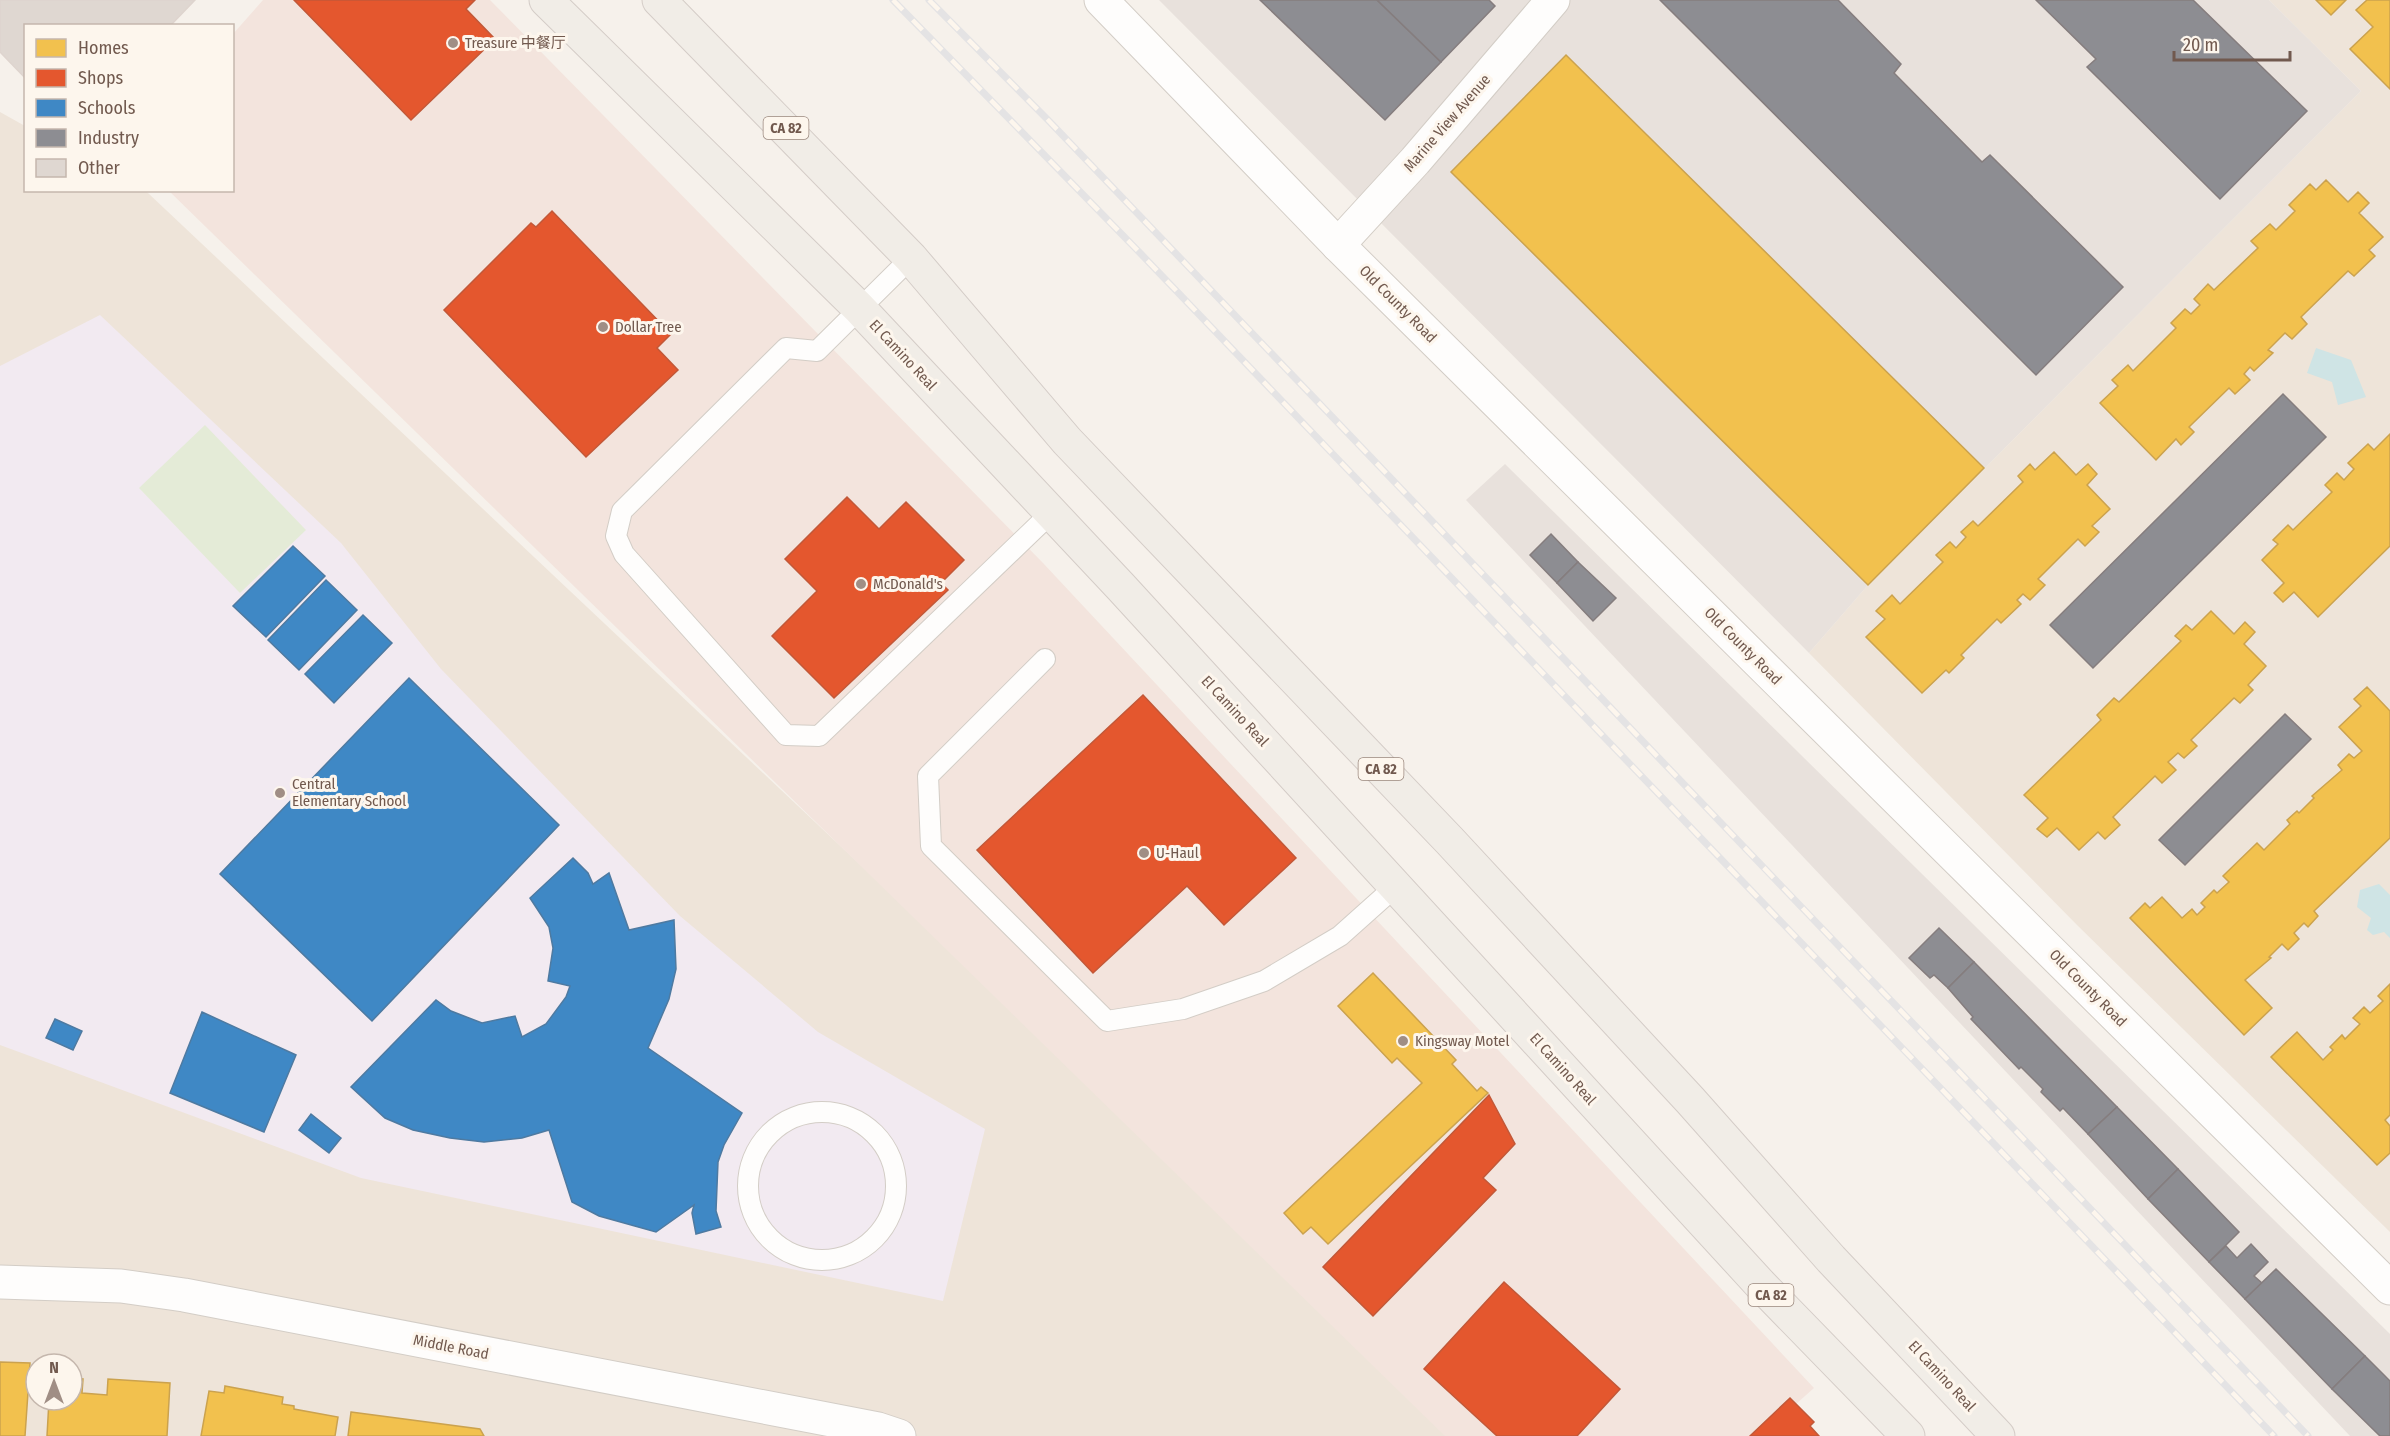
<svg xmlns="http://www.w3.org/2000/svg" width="2390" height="1436" font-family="'Fira Sans Condensed','Noto Sans SC',sans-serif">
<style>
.residential{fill:#eee4d9;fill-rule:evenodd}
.commercial{fill:#f3e4dd}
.industrial{fill:#e8e1dc}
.education{fill:#f2eaf1}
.green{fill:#e4ebd7}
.water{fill:#cfe4e5}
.homes{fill:#f2c14e;stroke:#cba24e;stroke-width:1.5}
.shops{fill:#e4572e;stroke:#c25838;stroke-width:1.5}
.schools{fill:#3f88c5;stroke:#4e7aa1;stroke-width:1.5}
.industry{fill:#8d8d92;stroke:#857d7e;stroke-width:1.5}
.building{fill:#dfd7d1;stroke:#ded4ce;stroke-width:1.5}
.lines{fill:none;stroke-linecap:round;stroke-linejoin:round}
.service-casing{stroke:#d3cdc6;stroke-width:22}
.minor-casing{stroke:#d3cdc6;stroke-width:35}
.tertiary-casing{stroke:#d3cdc6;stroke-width:35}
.primary-casing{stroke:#d4ccc7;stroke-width:35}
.service{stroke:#fefdfc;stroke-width:20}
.minor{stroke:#fefdfc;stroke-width:33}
.tertiary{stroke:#fefdfc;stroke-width:33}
.primary{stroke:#f1ede7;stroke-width:33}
.rail-casing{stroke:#e4e3e4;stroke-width:7}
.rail{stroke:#fdf6ed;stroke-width:4.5;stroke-dasharray:14;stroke-linecap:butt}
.poi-dot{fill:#a08e85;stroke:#fdf6ed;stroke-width:2}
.labels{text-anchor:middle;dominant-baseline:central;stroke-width:6;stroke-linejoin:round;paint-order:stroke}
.shield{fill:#fdf6ed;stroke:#9b887e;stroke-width:1.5}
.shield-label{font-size:14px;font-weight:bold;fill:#71594e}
.poi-label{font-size:15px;fill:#71594e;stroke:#fdf6ed;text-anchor:start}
.street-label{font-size:15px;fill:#71594e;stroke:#fdf6ed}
</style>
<rect width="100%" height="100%" fill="#f6f1eb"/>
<g class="residential">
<polygon points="2269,0 2390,0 2390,1232 2077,925 1809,653 1868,585 2361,91"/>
<path d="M 0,112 L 25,126 L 26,190 L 144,190 L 148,193 L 1466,1436 L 0,1436 ZM 36,1364 L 72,1364 L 72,1400 L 36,1400 Z"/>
</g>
<polygon class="commercial" points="263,0 490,0 1043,563 1814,1388 1760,1436 1445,1436 169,191 232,190 233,34"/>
<g class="industrial">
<polygon points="1159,0 2269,0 2361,91 1868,585 1809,653"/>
<polygon points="1505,464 2390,1334 2390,1436 2350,1436 1466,500"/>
</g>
<polygon class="education" points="100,315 341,543 441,669 680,916 818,1032 985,1129 943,1301 361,1178 0,1045 0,366"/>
<polygon class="green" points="205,425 306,530 240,593 139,488"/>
<g class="water">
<polygon points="2316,348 2351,360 2366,397 2338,405 2332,382 2307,373"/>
<polygon points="2379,884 2390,895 2390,938 2384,932 2373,935 2367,930 2371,918 2357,907 2360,890"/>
</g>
<g class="homes">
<polygon points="2316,0 2346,0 2331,15"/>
<polygon points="2367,0 2390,0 2390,89 2350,49 2373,27 2356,10"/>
<polygon points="1566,55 1984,468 1868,585 1451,172"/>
<polygon points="2326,180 2348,202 2358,192 2369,203 2359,213 2383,237 2369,250 2375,256 2354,276 2348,271 2301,317 2307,324 2292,339 2285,333 2268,350 2273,353 2254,371 2250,367 2244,374 2250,380 2235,394 2229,388 2189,427 2194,432 2181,445 2176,439 2156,460 2100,403 2118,386 2112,380 2128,365 2133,371 2176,328 2171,323 2185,309 2191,314 2200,305 2194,299 2208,284 2214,290 2258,248 2251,241 2270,224 2276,230 2295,211 2289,205 2310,184 2316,190"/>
<polygon points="2390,434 2390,546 2318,617 2294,592 2283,602 2274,593 2284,583 2262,560 2278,544 2273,540 2288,525 2293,530 2332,492 2325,485 2337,473 2344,480 2354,469 2348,463 2368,444 2374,450"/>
<polygon points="2054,452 2076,475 2088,464 2097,474 2087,485 2110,509 2092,526 2099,532 2085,546 2078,539 2038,579 2045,585 2030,600 2023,594 2017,600 2021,604 2001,623 1997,619 1961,655 1964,658 1949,673 1946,670 1922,693 1866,637 1885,619 1876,611 1892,595 1900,604 1943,562 1936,555 1950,542 1956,548 1966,537 1961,532 1973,521 1978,526 2023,482 2018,476 2030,464 2035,470"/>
<polygon points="2211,611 2234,634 2245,622 2255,632 2244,644 2266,666 2248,685 2253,690 2240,703 2234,698 2191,740 2197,746 2184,758 2178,753 2168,762 2176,770 2162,783 2155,776 2113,817 2120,825 2105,839 2098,832 2079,850 2057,828 2047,837 2037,829 2048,818 2024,795 2101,720 2097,715 2114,698 2119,702 2181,641 2175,636 2186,625 2192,630"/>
<polygon points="2367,687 2390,711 2390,838 2314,911 2318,916 2308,927 2304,923 2294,933 2299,939 2288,950 2282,944 2269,957 2271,958 2245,980 2272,1008 2244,1035 2130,918 2145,903 2150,908 2162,897 2182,918 2192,909 2197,915 2205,907 2201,903 2214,890 2217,893 2229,882 2223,876 2257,843 2264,850 2290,824 2287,820 2297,811 2299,813 2314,798 2312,796 2342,770 2338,765 2349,754 2354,758 2362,751 2339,727 2361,706 2354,699"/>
<polygon points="1373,973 1456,1060 1452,1064 1477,1091 1481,1087 1488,1093 1328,1244 1311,1227 1303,1234 1284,1213 1422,1083 1397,1058 1392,1063 1338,1006"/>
<polygon points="2390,984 2390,1115 2385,1120 2390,1126 2390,1153 2377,1165 2271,1057 2297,1032 2323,1060 2333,1050 2330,1047 2342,1035 2345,1039 2360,1024 2353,1018 2364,1007 2370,1013 2383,1001 2378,996"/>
<polygon points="0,1362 30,1363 25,1436 0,1436"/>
<polygon points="72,1378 83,1379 82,1393 107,1395 108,1379 170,1383 167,1436 47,1436 49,1400 72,1400"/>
<polygon points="225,1386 283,1397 282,1404 294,1406 294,1409 338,1417 335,1436 201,1436 209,1391 224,1393"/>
<polygon points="351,1412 480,1429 484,1436 348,1436"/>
</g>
<g class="shops">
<polygon points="294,0 475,0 466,9 495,39 411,120"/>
<polygon points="552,211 671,334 657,348 678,370 586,457 444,310 531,223 536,227"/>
<polygon points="847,497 879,529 906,502 964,560 941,583 948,590 834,698 772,636 817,591 785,559"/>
<polygon points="1143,695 1296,858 1224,925 1187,886 1093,973 977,850"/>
<polygon points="1489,1095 1515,1144 1483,1178 1496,1190 1373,1316 1323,1267"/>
<polygon points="1504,1282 1620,1389 1577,1436 1497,1436 1424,1369"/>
<polygon points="1790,1398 1814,1422 1810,1426 1819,1436 1750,1436"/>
</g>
<g class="schools">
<polygon points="293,546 325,576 266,637 233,606"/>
<polygon points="326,580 357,610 299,670 268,640"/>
<polygon points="363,615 392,643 334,703 305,674"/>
<polygon points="409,678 559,825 372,1021 220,874"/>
<polygon points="573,858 588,873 593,884 609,873 629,930 674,920 676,969 669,999 648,1048 742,1113 724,1145 718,1162 716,1211 721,1227 696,1234 692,1213 694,1205 656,1232 599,1216 572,1202 549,1130 522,1138 484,1142 450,1138 413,1130 385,1118 351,1087 436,1000 451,1011 482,1023 515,1016 522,1037 546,1024 566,997 570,986 548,981 553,948 549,927 530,898"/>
<polygon points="202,1012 296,1055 264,1132 170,1093"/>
<polygon points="55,1019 82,1031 73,1050 46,1038"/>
<polygon points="311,1114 341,1138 329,1153 299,1130"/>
</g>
<g class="industry">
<polygon points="1260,0 1377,0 1441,62 1385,120"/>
<polygon points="1377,0 1489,0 1495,6 1441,62"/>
<polygon points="1660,0 1838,0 1901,64 1894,73 1982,162 1990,155 2123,287 2036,375"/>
<polygon points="2036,0 2193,0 2307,111 2220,199 2087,67 2096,59"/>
<polygon points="2283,394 2326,437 2093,668 2050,625"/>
<polygon points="1551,534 1578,562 1557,583 1530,555"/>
<polygon points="1578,562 1616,598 1593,621 1557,583"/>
<polygon points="2285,714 2311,739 2185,865 2159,840"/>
<polygon points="1939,928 1974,962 1948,988 1934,975 1930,978 1909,958"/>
<polygon points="1974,962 2117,1107 2088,1134 2063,1108 2060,1111 2041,1092 2043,1089 2021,1067 2019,1069 1971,1019 1973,1017 1948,988"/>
<polygon points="2117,1107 2178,1169 2148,1199 2088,1134"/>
<polygon points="2178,1169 2239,1232 2209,1262 2148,1199"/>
<polygon points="2251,1244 2268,1262 2254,1276 2262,1283 2245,1299 2209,1262 2226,1246 2237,1258"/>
<polygon points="2276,1269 2365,1356 2332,1389 2245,1299"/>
<polygon points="2365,1356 2390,1381 2390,1436 2380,1436 2332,1389"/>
</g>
<polygon class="building" points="0,0 195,0 170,26 26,26 26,79 0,52"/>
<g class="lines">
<defs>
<g id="service">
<polyline points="911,258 817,351 786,348 622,511 616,536 624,554 786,735 819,736 1051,513"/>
<polyline points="1045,659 928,776 931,846 1107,1021 1183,1009 1264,981 1340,936 1396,886"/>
<circle cx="822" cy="1186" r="74"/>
</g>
<g id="minor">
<polyline points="1338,245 1415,161 1553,0"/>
<polyline points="0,1282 121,1286 184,1295 878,1429 899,1436"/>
</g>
<polyline id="tertiary" points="1101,0 1338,245 2390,1288"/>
<g id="primary">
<polyline points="546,0 859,308 1121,587 1760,1284 1908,1436"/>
<polyline points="659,0 911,258 1067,441 1449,840 1690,1100 1831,1259 1998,1436"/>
</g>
</defs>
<use href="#service" class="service-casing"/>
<use href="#minor" class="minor-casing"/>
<use href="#tertiary" class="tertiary-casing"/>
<use href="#primary" class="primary-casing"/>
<use href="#service" class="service"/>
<use href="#minor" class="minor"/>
<use href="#tertiary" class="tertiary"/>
<use href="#primary" class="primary"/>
<defs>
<g id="rail">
<polyline points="893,0 1142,255 2274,1436"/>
<polyline points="929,0 1048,120 2308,1436"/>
</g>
</defs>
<use href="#rail" class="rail-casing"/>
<use href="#rail" class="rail"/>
</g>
<g class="poi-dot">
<circle cx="453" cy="43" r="6"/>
<circle cx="603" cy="327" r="6"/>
<circle cx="861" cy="584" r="6"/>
<circle cx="280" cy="793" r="6"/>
<circle cx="1144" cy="853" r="6"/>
<circle cx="1403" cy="1041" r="6"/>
</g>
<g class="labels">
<g class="shield">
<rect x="763.5" y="117" width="45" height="22" rx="4.5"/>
<rect x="1358.5" y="758" width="45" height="22" rx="4.5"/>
<rect x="1748.5" y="1284" width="45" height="22" rx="4.5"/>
</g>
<g class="shield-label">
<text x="786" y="128">CA 82</text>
<text x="1381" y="769">CA 82</text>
<text x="1771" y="1295">CA 82</text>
</g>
<g class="poi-label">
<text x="465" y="43">Treasure 中餐厅</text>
<text x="615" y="327">Dollar Tree</text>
<text x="873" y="584">McDonald's</text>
<text x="292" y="784">Central<tspan x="292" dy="17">Elementary School</tspan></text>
<text x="1156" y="853">U-Haul</text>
<text x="1415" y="1041">Kingsway Motel</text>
</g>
<g class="street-label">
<text transform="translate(1447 123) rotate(-49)">Marine View Avenue</text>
<text transform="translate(1398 304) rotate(45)">Old County Road</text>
<text transform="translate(903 355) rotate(47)">El Camino Real</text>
<text transform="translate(1743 646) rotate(45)">Old County Road</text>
<text transform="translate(1235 711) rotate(47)">El Camino Real</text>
<text transform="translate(2088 988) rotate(45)">Old County Road</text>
<text transform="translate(1563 1069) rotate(48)">El Camino Real</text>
<text transform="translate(451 1347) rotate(11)">Middle Road</text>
<text transform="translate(1942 1376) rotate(47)">El Camino Real</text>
</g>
</g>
<rect x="24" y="24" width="210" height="168" fill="#fdf6ed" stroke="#c5b7ad" stroke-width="1.5"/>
<rect x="36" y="39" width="30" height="18" fill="#f2c14e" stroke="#c5b7ad" stroke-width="1.5"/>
<text x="78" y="54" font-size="18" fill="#71594e">Homes</text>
<rect x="36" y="69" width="30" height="18" fill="#e4572e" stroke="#c5b7ad" stroke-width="1.5"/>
<text x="78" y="84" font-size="18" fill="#71594e">Shops</text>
<rect x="36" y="99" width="30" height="18" fill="#3f88c5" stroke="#c5b7ad" stroke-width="1.5"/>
<text x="78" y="114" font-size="18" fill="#71594e">Schools</text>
<rect x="36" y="129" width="30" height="18" fill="#8d8d92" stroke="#c5b7ad" stroke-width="1.5"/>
<text x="78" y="144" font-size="18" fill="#71594e">Industry</text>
<rect x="36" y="159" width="30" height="18" fill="#dfd7d1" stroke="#c5b7ad" stroke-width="1.5"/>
<text x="78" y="174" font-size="18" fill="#71594e">Other</text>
<g transform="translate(54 1382)"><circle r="28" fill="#fdf6ed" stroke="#c5b7ad" stroke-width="1.5"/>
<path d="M0-4.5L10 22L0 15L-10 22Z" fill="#a08e85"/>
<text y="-9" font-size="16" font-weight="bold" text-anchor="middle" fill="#71594e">N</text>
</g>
<path d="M2174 51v9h116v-9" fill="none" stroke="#71594e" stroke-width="3"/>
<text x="2183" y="51" font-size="18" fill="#71594e" stroke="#fdf6ed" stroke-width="4.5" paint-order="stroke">20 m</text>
</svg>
